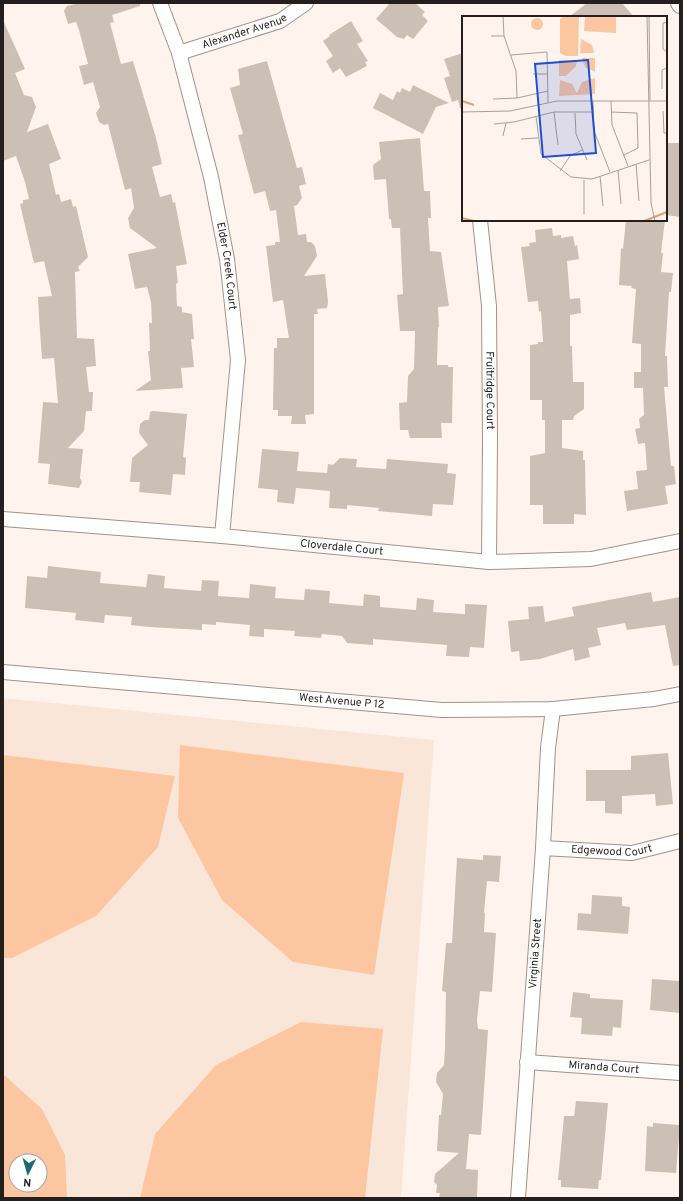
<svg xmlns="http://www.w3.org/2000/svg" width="683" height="1201" font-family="Overpass,sans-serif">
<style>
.built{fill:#fae6d8;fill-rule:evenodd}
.green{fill:#fcc6a1;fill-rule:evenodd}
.building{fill:#ccbfb6}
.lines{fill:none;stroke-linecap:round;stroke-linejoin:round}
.minor-casing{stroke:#9f928a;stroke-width:16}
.minor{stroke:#fff;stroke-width:14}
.labels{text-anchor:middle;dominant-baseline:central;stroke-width:3.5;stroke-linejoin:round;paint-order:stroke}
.street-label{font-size:11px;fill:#241f1c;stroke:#fff}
.inset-river{fill:none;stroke:#e09f70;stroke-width:2}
.inset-road{fill:none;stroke:#a79f99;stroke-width:1}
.view{fill:#1d4ed8;fill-opacity:0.15;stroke:#1d4ed8;stroke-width:2}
.inset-edge{fill:none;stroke:#241f1c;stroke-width:2}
</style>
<rect width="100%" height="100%" fill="#fff4ed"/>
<path class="built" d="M 3,698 L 434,740 L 401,1198 L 3,1198 ZM 16,1161 L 40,1161 L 40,1185 L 16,1185 Z"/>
<g class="green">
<polygon points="180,745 404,773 374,975 293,962 222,900 178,818"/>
<polygon points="3,755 175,776 158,847 96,916 12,958 3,958"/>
<polygon points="301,1022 383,1029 365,1198 140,1198 155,1134 216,1065"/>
<path d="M 3,1074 L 42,1109 L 65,1155 L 67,1198 L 3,1198 ZM 16,1161 L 40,1161 L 40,1185 L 16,1185 Z"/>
</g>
<g class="building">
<polygon points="79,3 140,3 140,6 112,15 114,22 110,23 121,64 133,61 156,138 162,164 152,167 160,197 171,194 173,203 175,202 187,264 176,266 178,283 176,284 177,306 182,307 182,312 192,314 194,339 191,339 194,367 181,368 183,388 135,391 151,380 148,351 150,351 149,323 152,323 151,302 147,287 135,289 128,254 157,248 130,228 128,218 134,208 131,188 125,190 108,124 104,125 99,122 96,113 100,107 93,82 84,85 79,66 88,64 79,30 76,22 68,24 64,11 67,6"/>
<polygon points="390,3 415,3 425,12 422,15 428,21 413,39 407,35 404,39 397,37 376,19"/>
<polygon points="587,3 622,3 634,17 569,17"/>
<polygon points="3,20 25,69 15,73 24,95 32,97 36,107 27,132 48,124 61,159 49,164 56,195 59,194 61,202 71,199 73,207 76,206 88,257 78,267 80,271 75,272 77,338 94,339 96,366 86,367 89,392 93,392 92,411 86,411 84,431 68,448 83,449 80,478 82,482 79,488 48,484 50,464 38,463 43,402 58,403 54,358 42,359 39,317 38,297 52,296 44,261 34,263 26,230 20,204 23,203 23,200 29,199 25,182 16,156 3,161"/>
<polygon points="351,21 363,41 357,44 368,61 365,62 367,66 346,77 340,68 333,73 326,61 333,56 323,41 330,36 329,35"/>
<polygon points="463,53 463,108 460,108 458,100 452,102 444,78 450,76 444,59"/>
<polygon points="267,61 297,168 302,167 306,184 299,186 302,198 297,205 294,206 298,235 306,234 307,242 311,242 315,246 317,256 304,276 325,274 328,302 327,308 317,309 318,314 314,314 314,414 305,415 306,424 291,424 292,416 278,416 278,410 273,410 274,348 277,348 277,338 289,338 283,300 273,302 266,246 275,245 275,242 280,242 276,210 270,211 265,191 254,194 238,135 243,134 230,88 240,85 238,69"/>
<polygon points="413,85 449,103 436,107 423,134 373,108 380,93 393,100 397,91 400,93 402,88 410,92"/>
<polygon points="420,138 424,191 430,191 431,218 428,218 430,251 441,252 449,306 438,307 439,327 438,327 437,365 448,365 448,367 453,367 452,423 441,423 442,438 410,438 408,430 400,430 399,403 407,402 408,376 414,369 415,331 400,331 397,295 403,294 400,228 392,228 391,219 389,219 386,179 374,180 373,165 381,159 379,142"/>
<polygon points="666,143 680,143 680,217 666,215"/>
<polygon points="626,220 665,220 661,253 663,253 661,272 673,273 671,292 669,292 665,356 667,356 668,387 664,387 671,466 674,466 676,484 665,486 668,504 627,511 624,491 638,489 636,471 647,470 645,443 638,444 635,429 640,428 639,419 644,415 643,388 634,388 634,372 641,372 641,344 632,343 636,289 631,288 632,286 619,285 621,248 623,249"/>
<polygon points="552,228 553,236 561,235 561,238 573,236 575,246 577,245 579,259 567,261 570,299 580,298 581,313 570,315 570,346 572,346 573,382 584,382 584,409 574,416 573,420 562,420 562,448 583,451 583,460 585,460 586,515 574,514 574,524 543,524 543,505 530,505 530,456 545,453 545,420 542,420 542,400 530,400 530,345 538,344 538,342 543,342 541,311 539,312 538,301 528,302 521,247 530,246 529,243 536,242 535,230"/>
<polygon points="153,411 187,414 183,457 186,458 185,475 173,474 171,495 139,492 140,482 130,482 132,458 148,445 139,433 140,424 145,420 149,420 150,412"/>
<polygon points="262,449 299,452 297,471 327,473 328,464 333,465 340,458 357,459 356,467 386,469 387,459 448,464 447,473 456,474 453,505 433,504 432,516 378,511 379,508 347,505 347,509 329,508 330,491 296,488 294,504 277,502 278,490 258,488"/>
<polygon points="48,566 101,572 100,583 146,587 148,574 165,576 164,588 201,591 202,580 219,581 218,596 249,598 250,584 276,587 275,598 304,600 305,589 330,591 329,603 363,606 364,594 380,596 380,607 416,610 417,598 434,600 433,612 465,614 465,604 487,605 484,648 470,647 469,657 446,656 447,645 373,639 373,645 347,643 342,636 322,634 321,638 294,636 295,631 264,629 264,637 249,636 250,625 216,622 216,625 202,624 202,630 149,627 131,625 132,617 105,615 104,623 75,620 76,613 25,608 27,576 47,578"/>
<polygon points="651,592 653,602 680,597 680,665 673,666 665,625 627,630 625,623 597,628 601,645 588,648 590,657 575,661 573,649 540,659 520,661 519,651 511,652 508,621 529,619 528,607 543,606 545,622 574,616 572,607"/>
<polygon points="668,753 673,804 656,806 655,794 622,796 622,814 605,813 605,801 586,801 586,770 631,770 631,756"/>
<polygon points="483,855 501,856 499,882 487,881 484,913 485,913 484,932 496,933 492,992 480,991 477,1020 478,1029 488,1030 481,1135 469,1134 466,1169 478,1170 477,1198 439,1198 440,1193 436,1193 437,1185 434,1182 435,1174 459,1153 437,1151 439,1115 441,1115 443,1094 436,1082 437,1073 444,1065 445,1047 446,992 442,991 446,943 452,943 457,858 483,860"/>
<polygon points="592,895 622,897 622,906 630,907 628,934 577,930 578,913 591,914"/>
<polygon points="652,979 680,981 680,1013 650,1010"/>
<polygon points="573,992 590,994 590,998 623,1000 621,1028 613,1027 612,1036 581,1034 582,1018 570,1017"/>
<polygon points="576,1101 608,1103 601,1180 599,1180 598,1189 561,1187 561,1180 558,1180 564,1116 574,1116"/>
<polygon points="653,1123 680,1125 676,1173 645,1171 647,1126 653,1127"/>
</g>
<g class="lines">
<defs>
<g id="minor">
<path id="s1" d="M 160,3 L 179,53 L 211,177 L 227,259 L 238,360 L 222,536"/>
<polyline points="678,3 680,6"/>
<path id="s2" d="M 179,53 L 280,21 L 306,3"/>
<path id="s3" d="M 480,220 L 489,306 L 490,439 L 489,562"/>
<path id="s4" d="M 3,519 L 222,536 L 489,562 L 591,559 L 680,541"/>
<path id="s5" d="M 3,672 L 442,710 L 553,709 L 654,699 L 680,694"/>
<path id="s6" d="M 543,848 L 632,853 L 680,841"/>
<path id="s7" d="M 527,1062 L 680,1073"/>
<path id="s8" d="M 518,1198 L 543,848 L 548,748 L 553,709"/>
</g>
</defs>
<use href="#minor" class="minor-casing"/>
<use href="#minor" class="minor"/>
</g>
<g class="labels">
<g class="street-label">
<text stroke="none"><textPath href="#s2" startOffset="69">Alexander Avenue</textPath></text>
<text stroke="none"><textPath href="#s1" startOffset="272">Elder Creek Court</textPath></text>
<text stroke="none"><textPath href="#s3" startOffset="171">Fruitridge Court</textPath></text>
<text stroke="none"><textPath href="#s4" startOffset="340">Cloverdale Court</textPath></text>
<text stroke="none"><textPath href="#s5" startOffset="340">West Avenue P 12</textPath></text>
<text stroke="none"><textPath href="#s6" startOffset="69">Edgewood Court</textPath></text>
<text stroke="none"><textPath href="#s8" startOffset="245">Virginia Street</textPath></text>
<text stroke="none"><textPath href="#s7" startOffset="77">Miranda Court</textPath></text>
</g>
</g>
<g transform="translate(462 16)">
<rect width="205" height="205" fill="#fff4ed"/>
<path d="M 102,0 L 117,1 L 116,40 L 104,40 L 98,37 L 98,3 ZM 123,0 L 154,0 L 154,17 L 122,15 ZM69 8a6 6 0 1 1 12 0a6 6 0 1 1-12 0ZM 119,23 L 130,29 L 132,37 L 118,37 ZM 120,42 L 133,42 L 133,56 L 123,51 ZM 97,44 L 115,44 L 114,50 L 104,60 L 97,60 ZM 133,62 L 133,78 L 97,80 L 98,64 L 110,68 L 115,77 L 120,66 Z" fill="#fcc6a1"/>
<path class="inset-river" d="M 0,85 L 12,89M 0,202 L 12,205M 182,205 L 205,196"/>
<path class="inset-road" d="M 41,0 L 42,20 L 54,55 L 55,82M 185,0 L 189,187 L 193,205M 187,0 L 188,84M 205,6 L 201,7 L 201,33 L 205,36M 29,20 L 42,20M 49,39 L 85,36 L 86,86M 71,58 L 86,58M 200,73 L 200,54 L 205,52M 31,83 L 55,82 L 86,75M 131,85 L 132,115 L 148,156M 149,85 L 150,109 L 166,150M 201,95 L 202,117 L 205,117M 0,96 L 48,95 L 95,85 L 205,85M 92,96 L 96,129M 149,96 L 175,97 L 176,132 L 162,139M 113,97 L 114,118 L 125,144M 74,100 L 79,138 L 109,161 L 130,163 L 187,144M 32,108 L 52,106 L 92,96 L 131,96M 41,120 L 44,107M 59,123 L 76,122M 174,148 L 177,185M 156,154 L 159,188M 98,155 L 108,140 L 120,134M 138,160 L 141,190M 122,198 L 122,164"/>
<path class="view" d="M 126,44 L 134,137 L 81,141 L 73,48 Z"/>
<rect width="205" height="205" class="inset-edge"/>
</g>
<rect width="683" height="1201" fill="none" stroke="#241f1c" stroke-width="8"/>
<g transform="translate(28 1173) rotate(185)"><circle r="19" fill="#ffffff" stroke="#a7a5a4"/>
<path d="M0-3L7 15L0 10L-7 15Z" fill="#1d6971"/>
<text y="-6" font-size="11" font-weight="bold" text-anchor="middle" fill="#241f1c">N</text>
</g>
</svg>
